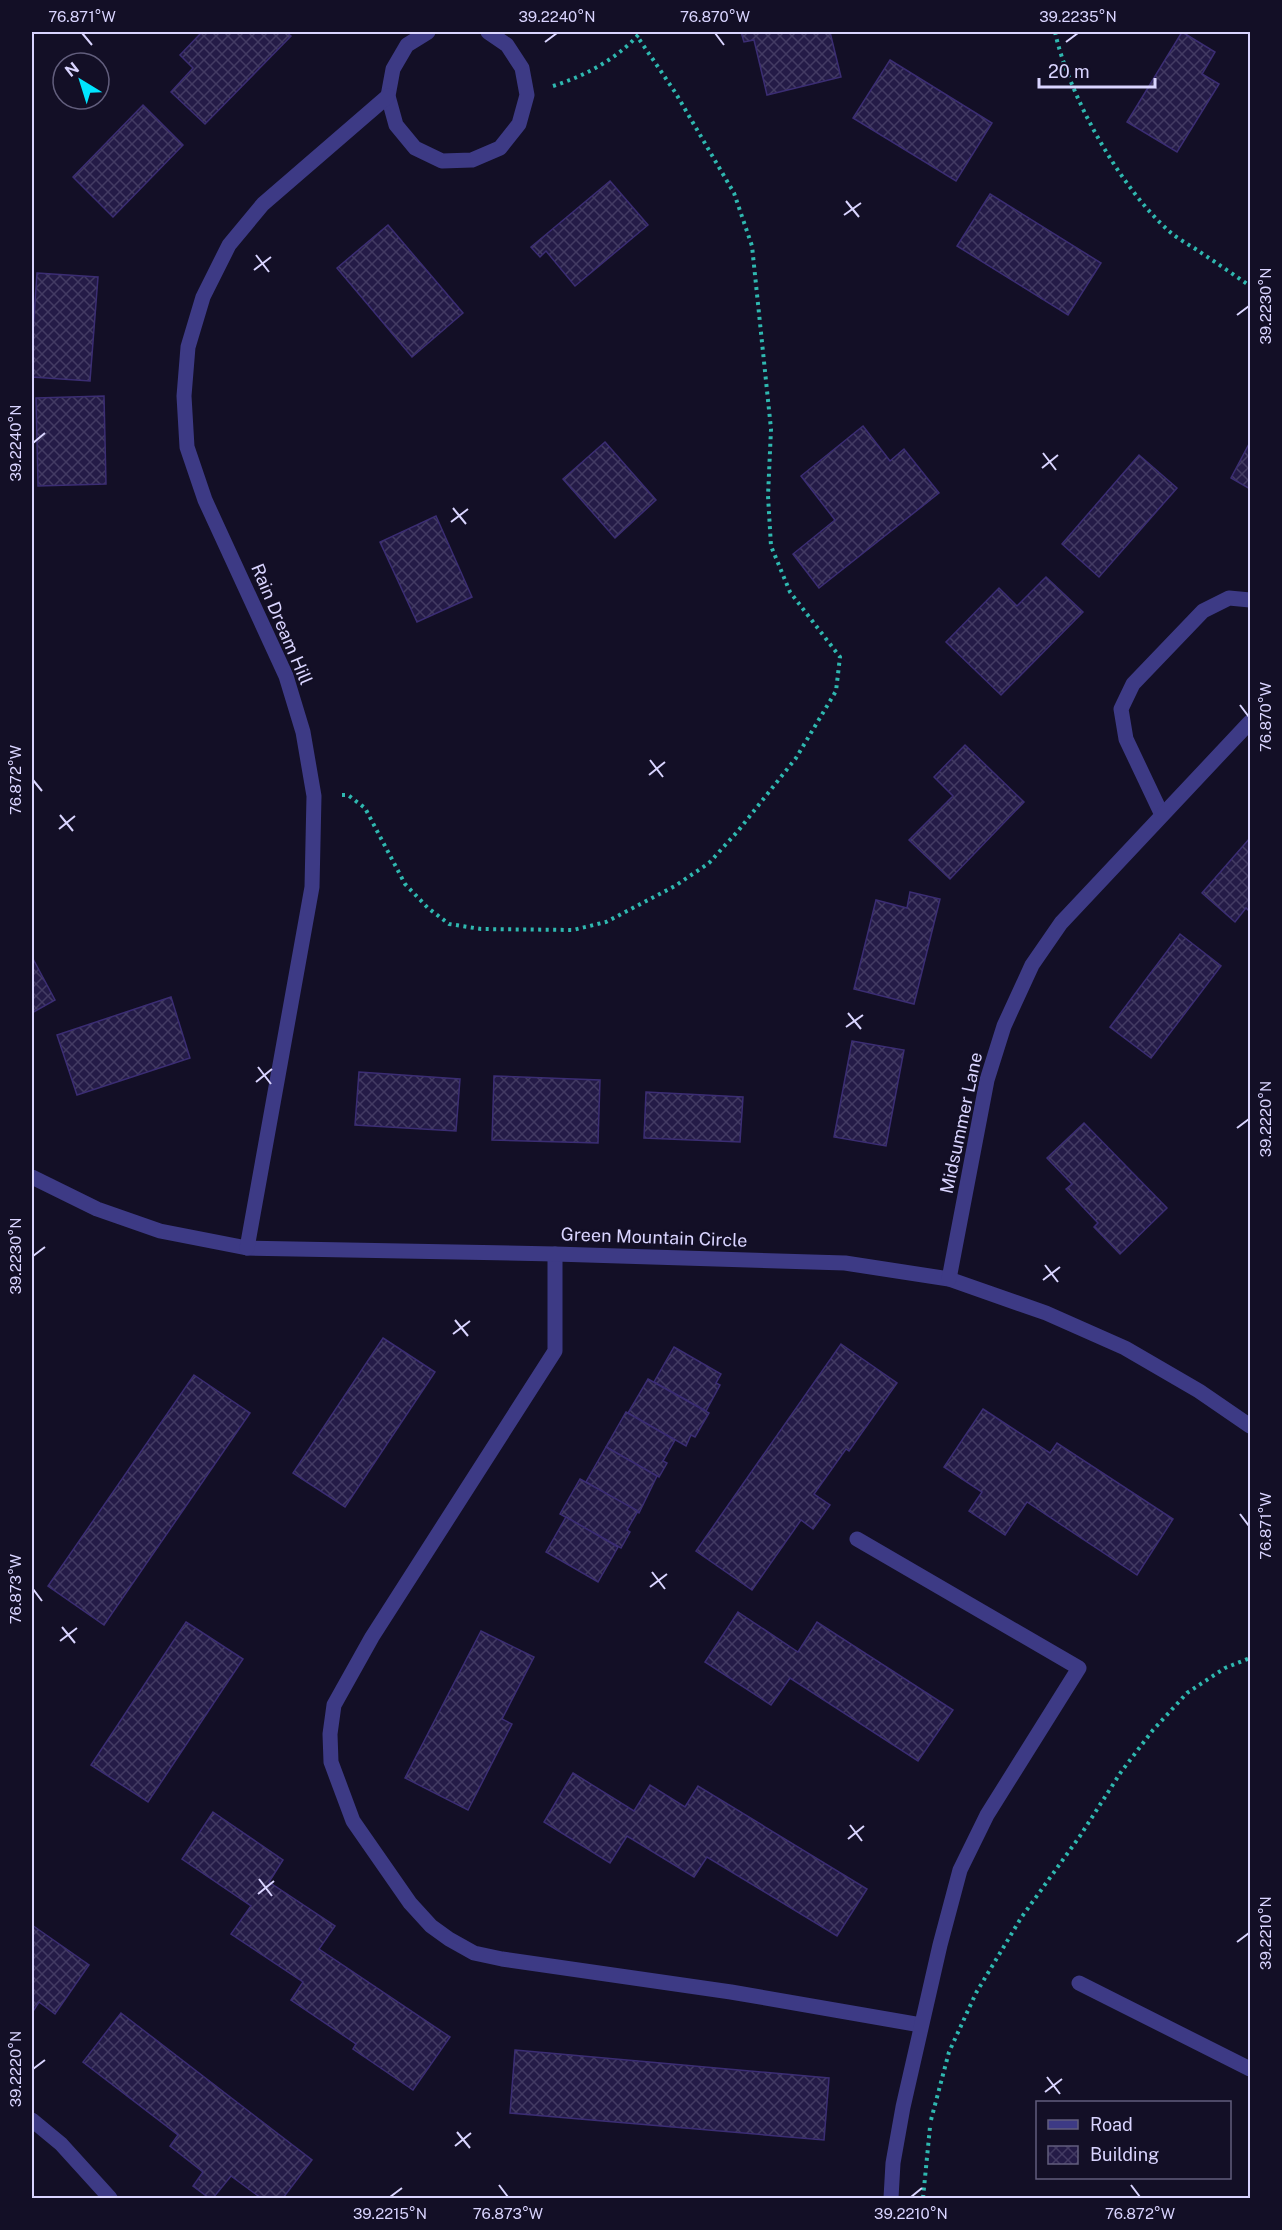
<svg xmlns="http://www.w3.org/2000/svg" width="1282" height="2230" font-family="'Public Sans',sans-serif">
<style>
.building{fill:url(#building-cross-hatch);stroke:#3b2d73;stroke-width:1.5}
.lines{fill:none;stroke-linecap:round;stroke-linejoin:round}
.path{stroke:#2fb8b0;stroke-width:4;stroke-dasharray:3 4.5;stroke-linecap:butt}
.lane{stroke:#3d3a85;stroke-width:15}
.street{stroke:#3d3a85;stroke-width:15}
.ticks{fill:none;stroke:#d9d4ff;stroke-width:2}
.labels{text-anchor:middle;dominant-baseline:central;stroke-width:5;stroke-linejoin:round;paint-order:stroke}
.street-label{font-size:18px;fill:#d9d4ff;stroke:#130f26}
.neatline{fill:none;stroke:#d9d4ff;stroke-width:2}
.ticks-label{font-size:15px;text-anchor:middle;fill:#d9d4ff}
</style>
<defs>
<pattern id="building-cross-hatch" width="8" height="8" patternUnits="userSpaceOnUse" patternTransform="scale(1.5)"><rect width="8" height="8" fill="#241b47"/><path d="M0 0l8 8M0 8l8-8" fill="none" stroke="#433b63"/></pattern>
</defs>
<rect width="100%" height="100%" fill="#130f26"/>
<g class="building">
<polygon points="202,32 286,32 291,36 205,124 171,92 193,68 180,55"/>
<polygon points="741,32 830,32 841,77 767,95 754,40 744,42"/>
<polygon points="1182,32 1215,52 1202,74 1219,84 1177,152 1127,122"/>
<polygon points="890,60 992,123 956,181 853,118"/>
<polygon points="143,105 183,145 113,217 73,177"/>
<polygon points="610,181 648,225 575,286 546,251 540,257 531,247"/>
<polygon points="990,194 1101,263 1068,315 957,246"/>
<polygon points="388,225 463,313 412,357 337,268"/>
<polygon points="37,273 98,277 90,381 32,377 32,346"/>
<polygon points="104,396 106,484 38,486 36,398"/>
<polygon points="863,426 890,461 904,449 939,493 819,588 793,554 835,520 801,476"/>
<polygon points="605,442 656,500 615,538 563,479"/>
<polygon points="1250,442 1250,489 1231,478"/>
<polygon points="1139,455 1177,488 1099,577 1062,544"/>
<polygon points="436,516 472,597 417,622 380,542"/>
<polygon points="1046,577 1083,612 1001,695 946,642 999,588 1017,606"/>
<polygon points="965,745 1024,802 950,879 909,840 953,796 934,777"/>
<polygon points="1250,838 1250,912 1246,908 1235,922 1202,893"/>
<polygon points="910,892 940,899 914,1004 854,989 876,900 907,908"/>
<polygon points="1180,934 1221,966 1151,1058 1110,1027"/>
<polygon points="32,957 55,1000 32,1013"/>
<polygon points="171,997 190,1058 77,1095 57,1035"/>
<polygon points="852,1041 904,1050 886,1146 834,1137"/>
<polygon points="359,1072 460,1079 456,1131 355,1125"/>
<polygon points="494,1076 600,1080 598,1143 492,1140"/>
<polygon points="646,1092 743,1097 740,1142 644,1138"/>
<polygon points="1084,1123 1167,1208 1120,1254 1094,1227 1098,1223 1066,1189 1072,1184 1047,1158"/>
<polygon points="383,1338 435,1372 345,1507 293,1473"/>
<polygon points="841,1344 897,1383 849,1451 846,1449 814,1494 830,1505 813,1529 801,1520 752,1590 696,1551"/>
<polygon points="674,1347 721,1374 716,1383 720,1385 706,1411 654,1382"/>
<polygon points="194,1375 250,1413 104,1625 48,1586"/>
<polygon points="648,1379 709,1413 695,1437 691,1435 686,1446 628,1413"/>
<polygon points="983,1409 1050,1453 1057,1443 1173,1519 1137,1575 1027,1502 1005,1535 969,1511 982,1492 944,1467"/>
<polygon points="626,1412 675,1440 663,1461 667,1463 659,1477 606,1447"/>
<polygon points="606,1447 657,1476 639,1513 586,1482"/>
<polygon points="580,1479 638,1511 627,1530 630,1532 621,1548 560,1514"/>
<polygon points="566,1517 618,1547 598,1582 546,1552"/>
<polygon points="738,1612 798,1652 817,1622 953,1710 918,1761 790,1678 771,1705 705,1662"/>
<polygon points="186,1622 243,1659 148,1802 91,1765"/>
<polygon points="481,1631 534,1657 502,1719 512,1724 468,1810 405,1778"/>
<polygon points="573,1773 634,1811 650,1785 685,1807 698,1786 867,1889 837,1936 707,1857 694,1877 627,1836 610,1863 544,1822"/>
<polygon points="213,1812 283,1860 269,1882 335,1926 319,1949 450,2037 413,2090 353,2049 356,2044 291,2000 303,1982 231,1934 251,1906 182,1859"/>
<polygon points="32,1925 89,1965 55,2014 39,2002 32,2013"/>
<polygon points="121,2013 312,2160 283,2198 261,2198 231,2176 213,2198 209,2198 193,2186 203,2172 170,2146 178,2135 83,2062"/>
<polygon points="515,2050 829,2078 824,2140 510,2113"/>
</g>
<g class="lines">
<g class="path">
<path d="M 1055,32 C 1069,96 1120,188 1170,232 C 1178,239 1188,244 1197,250 C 1215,262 1233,274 1250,286"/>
<path d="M 553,86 C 587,75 617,59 641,32"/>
<polyline points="342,795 348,795 365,808 405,884 428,908 449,924 481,929 573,930 606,922 675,886 709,863 738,831 796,758 836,691 840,657 790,592 771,546 768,496 771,429 752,246 734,193 675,92 637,36"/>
<polyline points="931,2120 949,2052 976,1993 1021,1918 1080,1836 1121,1772 1153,1730 1187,1693 1225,1668 1250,1658"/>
<polyline points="923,2198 930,2127"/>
</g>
<g class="lane">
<polyline points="555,1254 555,1351 372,1637 334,1705 330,1734 331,1762 353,1821 410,1903 431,1926 449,1939 474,1953 502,1959 731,1992 921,2025"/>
<polyline points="857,1539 1079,1668 987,1815 960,1870 940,1945 903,2107 893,2163 891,2198"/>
<polyline points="1079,1983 1250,2069"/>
<polyline points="32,2120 61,2144 110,2198"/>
</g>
<g class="street">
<polyline points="428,32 407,45 393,69 388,96 396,125 415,148 442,161 472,160 500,148 519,124 527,95 522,68 507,45 488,32"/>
<polyline points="1162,815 1126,739 1121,709 1133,684 1203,611 1229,598 1250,600"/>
<polyline points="32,1177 97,1209 160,1231 247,1248 555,1254 845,1263 949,1279 1046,1313 1125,1348 1199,1391 1250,1426"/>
<polyline points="247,1248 312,887 314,796 303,732 286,676 205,500 187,447 184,396 188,347 203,297 229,245 263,204 388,96"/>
<polyline points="949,1279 987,1080 1004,1026 1032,965 1061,923 1250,722"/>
</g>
</g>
<path class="ticks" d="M 82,33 L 92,45M 715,33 L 724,45M 545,42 L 557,33M 1066,42 L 1078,33M 846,201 L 859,217M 844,215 L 861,203M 256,255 L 269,272M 254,270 L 271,257M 1237,315 L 1249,306M 33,443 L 45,433M 1043,453 L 1056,470M 1042,468 L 1058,455M 453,508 L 466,524M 451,522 L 468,509M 1240,705 L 1249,717M 650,760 L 663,777M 649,775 L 665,762M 33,780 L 42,791M 60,815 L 73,831M 59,829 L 75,816M 848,1013 L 861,1029M 846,1027 L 863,1015M 258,1067 L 271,1084M 256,1082 L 272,1069M 1237,1128 L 1249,1119M 33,1256 L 45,1247M 1045,1265 L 1058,1282M 1043,1280 L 1060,1267M 455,1320 L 468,1336M 453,1334 L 470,1321M 1240,1514 L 1249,1526M 652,1572 L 665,1589M 650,1587 L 667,1574M 33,1589 L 42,1601M 62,1627 L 75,1643M 60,1641 L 77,1628M 850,1825 L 862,1841M 848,1839 L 864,1826M 259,1879 L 272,1896M 258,1894 L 274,1881M 1237,1942 L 1249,1933M 33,2069 L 45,2060M 1047,2077 L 1060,2094M 1045,2092 L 1062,2079M 457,2132 L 470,2148M 455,2146 L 471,2133M 499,2185 L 508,2197M 1131,2185 L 1140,2197M 390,2197 L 402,2188M 911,2197 L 922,2188"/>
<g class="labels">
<g class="street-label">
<text transform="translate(282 624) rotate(67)">Rain Dream Hill</text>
<text transform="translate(961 1123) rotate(-78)">Midsummer Lane</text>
<text transform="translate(654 1237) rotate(2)">Green Mountain Circle</text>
</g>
</g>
<rect width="1282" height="2230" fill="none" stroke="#130f26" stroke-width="66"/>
<rect x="1036" y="2101" width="195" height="78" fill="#130f26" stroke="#625e7d" stroke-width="1.5"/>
<rect x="1048" y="2120" width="30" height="9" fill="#3d3a85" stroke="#625e7d" stroke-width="1.5"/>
<text x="1090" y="2131" font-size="18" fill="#d9d4ff">Road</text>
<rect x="1048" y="2146" width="30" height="18" fill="url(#building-cross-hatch)" stroke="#625e7d" stroke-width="1.5"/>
<text x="1090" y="2161" font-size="18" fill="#d9d4ff">Building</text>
<g transform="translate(81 81) rotate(322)"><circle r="28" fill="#130f26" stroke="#625e7d" stroke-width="1.5"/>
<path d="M0-4.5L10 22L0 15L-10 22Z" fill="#00e5ff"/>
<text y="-9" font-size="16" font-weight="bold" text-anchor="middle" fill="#d9d4ff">N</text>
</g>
<path d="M1039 78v9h116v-9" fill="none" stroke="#d9d4ff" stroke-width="3"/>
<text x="1048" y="78" font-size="18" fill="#d9d4ff" stroke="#130f26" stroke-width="4.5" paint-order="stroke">20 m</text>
<rect x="33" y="33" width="1216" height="2164" class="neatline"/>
<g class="ticks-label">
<text x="82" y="22">76.871°W</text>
<text x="557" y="22">39.2240°N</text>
<text x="715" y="22">76.870°W</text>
<text x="1078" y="22">39.2235°N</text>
<text transform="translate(1266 306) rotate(-90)" y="5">39.2230°N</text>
<text transform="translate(16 443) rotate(-90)" y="5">39.2240°N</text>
<text transform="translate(1266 717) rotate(-90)" y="5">76.870°W</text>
<text transform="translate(16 780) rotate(-90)" y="5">76.872°W</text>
<text transform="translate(1266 1119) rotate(-90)" y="5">39.2220°N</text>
<text transform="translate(16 1256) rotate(-90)" y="5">39.2230°N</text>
<text transform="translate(1266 1526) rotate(-90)" y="5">76.871°W</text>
<text transform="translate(16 1589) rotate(-90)" y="5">76.873°W</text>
<text transform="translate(1266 1933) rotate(-90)" y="5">39.2210°N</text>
<text transform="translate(16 2069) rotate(-90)" y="5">39.2220°N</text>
<text x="390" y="2219">39.2215°N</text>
<text x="508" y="2219">76.873°W</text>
<text x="911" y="2219">39.2210°N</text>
<text x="1140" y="2219">76.872°W</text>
</g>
</svg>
